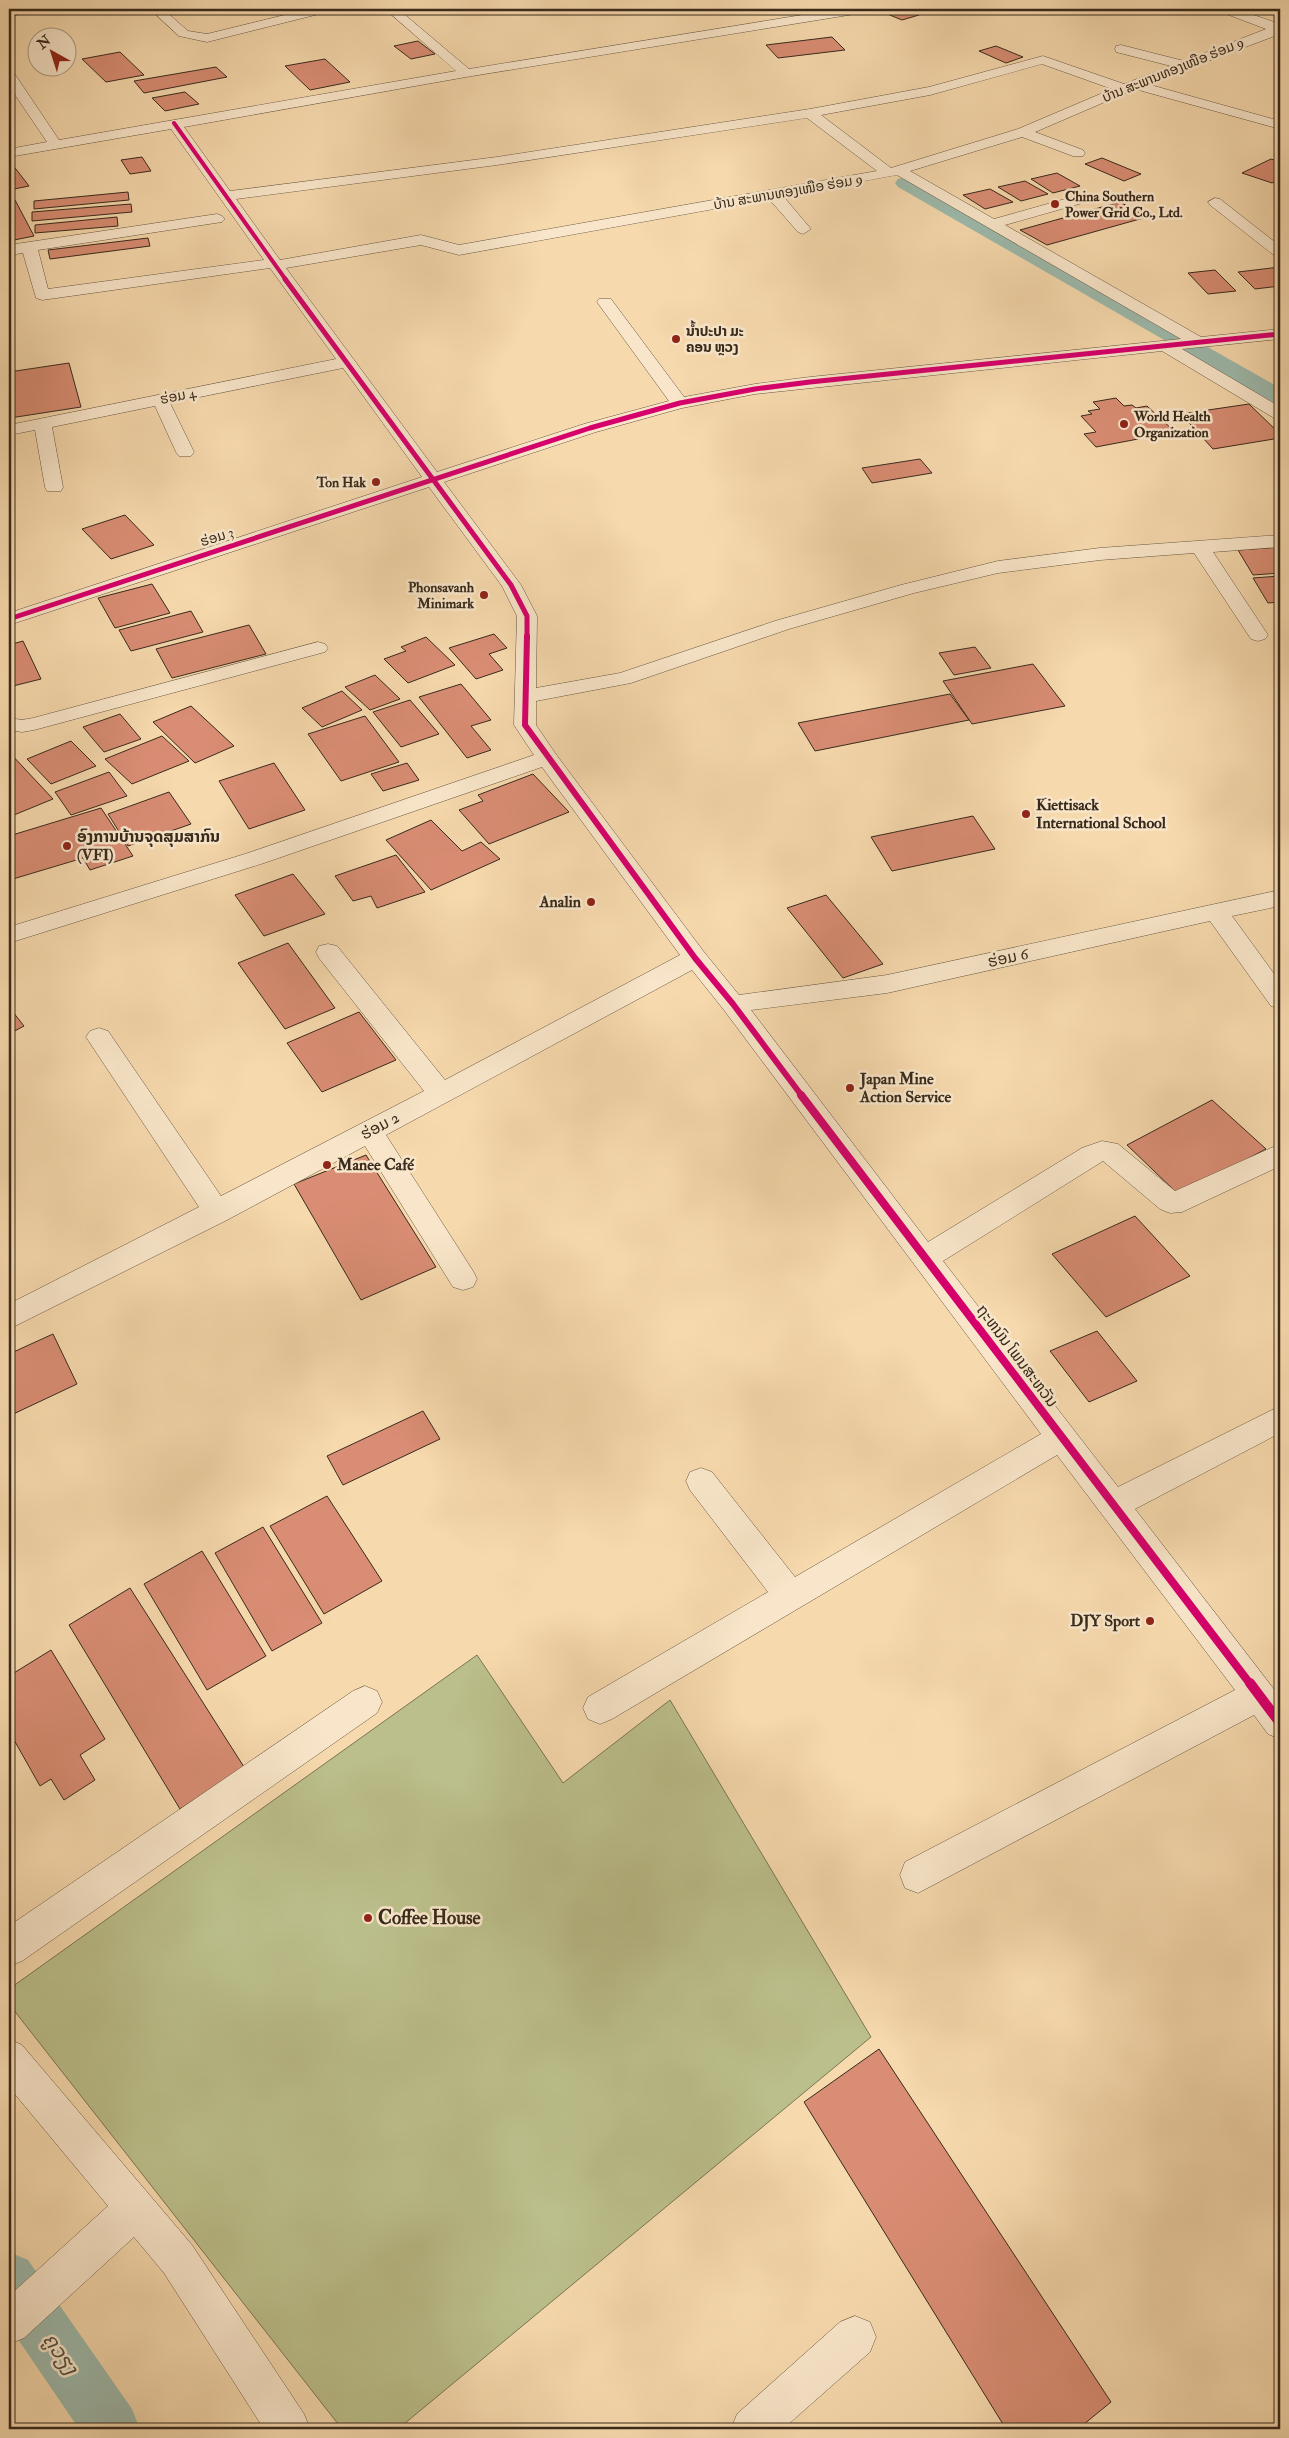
<svg xmlns="http://www.w3.org/2000/svg" width="1289" height="2438" font-family="'IM FELL Double Pica','Noto Sans Lao',serif">
<style>
.green{fill:#bbbf8b;stroke:#7a7454}
.lines{fill:none;stroke-linecap:round;stroke-linejoin:round}
.canal{fill:#9dbaac;fill-rule:evenodd}
.building{fill:#d98d74;stroke:#382a1c}
.minor-casing{stroke:#685640;stroke-width:1}
.minor{fill:#f9e6ca;fill-rule:evenodd}
.cycleway-far4-casing{stroke:#f9e6ca;stroke-width:5.5}
.cycleway-far3-casing{stroke:#f9e6ca;stroke-width:7}
.cycleway-far2-casing{stroke:#f9e6ca;stroke-width:9}
.cycleway-far1-casing{stroke:#f9e6ca;stroke-width:11}
.cycleway-casing{stroke:#f9e6ca;stroke-width:13}
.cycleway-far4{stroke:#d6006c;stroke-width:4}
.cycleway-far3{stroke:#d6006c;stroke-width:5}
.cycleway-far2{stroke:#d6006c;stroke-width:6}
.cycleway-far1{stroke:#d6006c;stroke-width:8}
.cycleway{stroke:#d6006c;stroke-width:10}
.poi-dot{fill:#8f2418;stroke:#f9e6ca;stroke-width:2}
.labels{text-anchor:middle;dominant-baseline:central;stroke-width:5;stroke-linejoin:round;paint-order:stroke}
.far-street-label{font-size:14px;fill:#382a1c;stroke:#f9e6ca}
.far-poi-label{font-size:14px;font-weight:bold;fill:#382a1c;stroke:#f9e6ca;text-anchor:start}
.poi-label{font-size:16px;font-weight:bold;fill:#382a1c;stroke:#f9e6ca;text-anchor:start}
.street-label{font-size:16px;fill:#382a1c;stroke:#f9e6ca}
.near-poi-label{font-size:19px;font-weight:bold;fill:#382a1c;stroke:#f9e6ca;text-anchor:start}
.near-water-label{font-size:21px;font-style:italic;fill:#514e40;stroke:#f9e6ca}
</style>
<rect width="100%" height="100%" fill="#f6d9ad"/>
<filter id="stains"><feTurbulence type="fractalNoise" baseFrequency=".004" numOctaves="4"/><feColorMatrix values="0 0 0 0 .2 0 0 0 0 .09 0 0 0 0 .02 0 0 0 .5 -.17"/></filter>
<radialGradient id="worn" r=".72"><stop offset=".6" stop-color="#630" stop-opacity="0"/><stop offset="1" stop-color="#630" stop-opacity=".3"/></radialGradient>
<polygon class="green" points="477,1655 563,1783 670,1700 871,2037 398,2429 342,2429 9,2004 9,1989"/>
<g class="lines">
<g class="canal">
<polygon points="905,177 912,179 1280,388 1280,404 1272,402 898,187 895,183 898,179"/>
<polygon points="9,2252 28,2260 132,2409 140,2429 79,2429 9,2326"/>
</g>
</g>
<g class="building">
<polygon points="9,9 52,9 9,16"/>
<polygon points="875,9 904,9 919,15 902,20"/>
<polygon points="832,37 845,50 778,58 766,45"/>
<polygon points="418,41 435,54 411,59 394,46"/>
<polygon points="996,46 1023,57 1006,63 979,51"/>
<polygon points="120,52 144,75 106,82 82,59"/>
<polygon points="325,59 350,82 310,90 285,66"/>
<polygon points="216,67 227,77 144,93 134,81"/>
<polygon points="185,92 199,104 165,111 152,98"/>
<polygon points="142,157 151,171 130,174 121,160"/>
<polygon points="1102,158 1141,174 1124,181 1085,164"/>
<polygon points="1271,159 1280,162 1280,179 1272,183 1242,173"/>
<polygon points="12,164 29,186 9,190 9,165"/>
<polygon points="1057,173 1080,186 1053,193 1031,179"/>
<polygon points="1025,181 1048,194 1021,201 998,187"/>
<polygon points="990,189 1013,202 985,209 963,195"/>
<polygon points="128,192 129,200 34,209 34,201"/>
<polygon points="15,200 34,236 14,240 9,230 9,201"/>
<polygon points="1120,202 1147,217 1047,245 1020,230"/>
<polygon points="131,204 132,212 32,221 32,212"/>
<polygon points="117,217 118,226 35,233 35,225"/>
<polygon points="148,238 150,246 50,259 48,250"/>
<polygon points="1280,267 1280,286 1255,289 1238,272"/>
<polygon points="1215,270 1236,291 1208,294 1188,273"/>
<polygon points="69,363 81,407 10,418 9,372"/>
<polygon points="1116,398 1124,406 1132,405 1136,408 1147,406 1175,432 1096,447 1084,434 1096,432 1081,416 1092,414 1088,411 1100,409 1093,402"/>
<polygon points="1249,404 1280,434 1280,438 1213,449 1181,414"/>
<polygon points="920,459 932,473 872,483 862,468"/>
<polygon points="125,515 154,545 111,559 82,529"/>
<polygon points="1280,547 1280,573 1253,575 1238,550"/>
<polygon points="1280,576 1280,602 1268,603 1253,578"/>
<polygon points="152,584 170,613 115,628 98,598"/>
<polygon points="191,611 203,632 131,651 119,630"/>
<polygon points="249,625 266,654 172,678 156,649"/>
<polygon points="494,634 507,648 489,654 503,670 476,679 449,648"/>
<polygon points="426,637 455,665 408,683 384,659 406,651 401,647"/>
<polygon points="23,641 41,679 9,687 9,645"/>
<polygon points="975,647 991,668 954,675 939,653"/>
<polygon points="1033,664 1065,706 972,724 943,681"/>
<polygon points="375,675 400,699 370,710 345,687"/>
<polygon points="461,684 491,720 471,726 491,750 467,758 419,697"/>
<polygon points="342,691 362,710 322,727 302,708"/>
<polygon points="950,694 969,720 815,751 798,723"/>
<polygon points="410,700 439,734 401,747 373,712"/>
<polygon points="191,706 234,746 195,763 153,722"/>
<polygon points="120,714 141,739 104,752 83,727"/>
<polygon points="365,716 399,762 341,781 308,734"/>
<polygon points="162,736 189,761 132,784 105,759"/>
<polygon points="71,741 96,766 51,784 27,759"/>
<polygon points="9,752 53,799 9,817"/>
<polygon points="274,763 305,810 249,829 219,781"/>
<polygon points="407,763 419,780 383,791 371,774"/>
<polygon points="109,772 127,796 71,815 55,792"/>
<polygon points="533,774 569,812 489,844 459,810 483,801 478,795"/>
<polygon points="169,792 191,824 128,846 108,814"/>
<polygon points="101,808 133,856 90,870 83,858 13,879 9,871 9,836"/>
<polygon points="973,816 995,849 892,871 871,837"/>
<polygon points="431,820 462,851 481,842 500,859 431,890 386,840"/>
<polygon points="396,855 425,892 377,908 371,896 353,901 335,876"/>
<polygon points="293,874 325,914 264,936 235,895"/>
<polygon points="826,895 883,964 843,978 787,908"/>
<polygon points="288,943 335,1008 285,1029 238,963"/>
<polygon points="9,1007 24,1026 9,1034"/>
<polygon points="359,1012 396,1060 322,1092 287,1043"/>
<polygon points="1212,1100 1266,1149 1179,1195 1127,1145"/>
<polygon points="366,1155 436,1267 361,1300 294,1184"/>
<polygon points="1135,1216 1190,1276 1106,1317 1052,1254"/>
<polygon points="1097,1331 1137,1381 1089,1402 1050,1351"/>
<polygon points="53,1334 77,1384 9,1416 9,1354"/>
<polygon points="423,1411 440,1439 343,1485 327,1456"/>
<polygon points="327,1496 382,1581 324,1614 270,1526"/>
<polygon points="263,1527 322,1623 272,1651 215,1553"/>
<polygon points="202,1551 266,1656 207,1690 144,1584"/>
<polygon points="130,1588 244,1767 180,1809 69,1625"/>
<polygon points="51,1650 105,1739 80,1755 95,1780 64,1800 51,1779 40,1786 9,1731 9,1676"/>
<polygon points="879,2049 1111,2402 1078,2429 1006,2429 804,2102"/>
</g>
<g class="lines">
<defs>
<g id="minor">
<polygon points="150,9 163,9 188,31 207,34 309,9 329,9 327,12 207,42 179,36"/>
<path d="M 385,9 L 398,9 L 469,69 L 839,9 L 867,9 L 861,13 L 466,77 L 184,127 L 230,191 L 497,157 L 810,109 L 929,87 L 1043,56 L 1124,84 L 1171,66 L 1116,52 L 1115,49 L 1116,46 L 1121,45 L 1184,61 L 1266,29 L 1221,12 L 1219,9 L 1236,9 L 1280,24 L 1280,34 L 1147,84 L 1280,121 L 1280,129 L 1135,89 L 1035,132 L 1083,150 L 1085,153 L 1083,156 L 1073,156 L 1022,137 L 910,171 L 994,219 L 1083,194 L 1093,194 L 1095,197 L 1093,200 L 1005,225 L 1201,337 L 1280,329 L 1280,339 L 1182,349 L 1280,407 L 1280,419 L 1274,418 L 1162,351 L 755,394 L 682,408 L 596,432 L 444,482 L 521,585 L 537,616 L 536,688 L 620,673 L 775,621 L 901,585 L 998,561 L 1100,548 L 1280,535 L 1280,547 L 1213,552 L 1268,635 L 1265,639 L 1258,641 L 1251,639 L 1194,553 L 1100,560 L 998,573 L 914,593 L 789,629 L 631,683 L 536,701 L 536,725 L 555,753 L 704,952 L 739,995 L 887,975 L 1280,890 L 1280,906 L 1232,916 L 1280,982 L 1280,1009 L 1271,1006 L 1210,921 L 887,993 L 751,1010 L 928,1242 L 1082,1148 L 1102,1141 L 1118,1144 L 1175,1191 L 1280,1144 L 1280,1166 L 1182,1212 L 1170,1213 L 1160,1209 L 1103,1161 L 943,1261 L 1118,1487 L 1280,1406 L 1280,1433 L 1135,1509 L 1280,1697 L 1280,1739 L 1268,1734 L 1254,1715 L 918,1893 L 905,1888 L 900,1875 L 905,1862 L 1235,1690 L 1057,1455 L 612,1719 L 600,1724 L 588,1719 L 583,1708 L 588,1697 L 768,1592 L 690,1490 L 686,1481 L 690,1472 L 701,1468 L 712,1472 L 795,1577 L 1041,1434 L 724,1010 L 692,970 L 386,1135 L 473,1271 L 477,1279 L 473,1287 L 463,1290 L 453,1287 L 365,1146 L 227,1220 L 9,1329 L 9,1304 L 199,1207 L 90,1043 L 86,1037 L 90,1031 L 99,1028 L 108,1031 L 221,1196 L 424,1091 L 319,958 L 316,952 L 319,946 L 328,944 L 337,946 L 445,1080 L 680,955 L 542,767 L 264,863 L 9,943 L 9,927 L 248,853 L 534,755 L 514,725 L 517,616 L 502,586 L 429,487 L 9,625 L 9,613 L 422,477 L 343,368 L 170,403 L 194,452 L 191,456 L 179,456 L 176,452 L 155,406 L 52,427 L 63,487 L 61,491 L 47,491 L 45,487 L 35,430 L 9,435 L 9,425 L 336,359 L 270,268 L 42,300 L 36,298 L 23,253 L 9,255 L 9,245 L 217,214 L 222,216 L 225,219 L 222,222 L 38,250 L 48,289 L 264,260 L 171,129 L 9,157 L 9,149 L 47,142 L 9,86 L 9,72 L 14,73 L 59,140 L 456,71 ZM 1042,64 L 1112,89 L 1018,129 L 891,168 L 821,115 L 930,95 ZM 807,118 L 877,171 L 459,245 L 421,235 L 280,260 L 236,199 L 497,165 ZM 897,175 L 1181,339 L 810,377 L 755,384 L 684,397 L 611,299 L 599,299 L 597,302 L 669,401 L 584,424 L 437,472 L 286,268 L 421,245 L 459,255 L 769,199 L 798,232 L 803,234 L 811,229 L 783,196 Z"/>
<polygon points="1215,198 1220,199 1280,246 1280,258 1275,256 1210,205 1208,202"/>
<polygon points="318,642 325,644 328,648 325,652 34,730 22,732 9,730 9,718 22,720 33,718"/>
<polygon points="365,1686 377,1691 382,1702 377,1713 22,1961 9,1966 9,1926 353,1691"/>
<polygon points="9,2039 22,2045 192,2245 304,2414 310,2429 264,2429 164,2273 134,2237 24,2338 9,2344 9,2296 108,2206 9,2087"/>
<polygon points="855,2316 870,2322 876,2337 870,2352 783,2429 731,2429 737,2414 840,2322"/>
</g>
</defs>
<use href="#minor" class="minor-casing"/>
<use href="#minor" class="minor"/>
<defs>
<polyline id="cycleway-far4" points="174,123 286,280"/>
<g id="cycleway-far3">
<polyline points="285,279 511,585 527,616 527,638"/>
<polyline points="9,619 590,428 680,403 755,389 810,382 1280,334"/>
</g>
<polyline id="cycleway-far2" points="527,636 525,725 695,958 733,1004 802,1096"/>
<polyline id="cycleway-far1" points="801,1095 1251,1685"/>
<polyline id="cycleway" points="1250,1683 1280,1723"/>
</defs>
<use href="#cycleway-far4" class="cycleway-far4-casing"/>
<use href="#cycleway-far3" class="cycleway-far3-casing"/>
<use href="#cycleway-far2" class="cycleway-far2-casing"/>
<use href="#cycleway-far1" class="cycleway-far1-casing"/>
<use href="#cycleway" class="cycleway-casing"/>
<use href="#cycleway-far4" class="cycleway-far4"/>
<use href="#cycleway-far3" class="cycleway-far3"/>
<use href="#cycleway-far2" class="cycleway-far2"/>
<use href="#cycleway-far1" class="cycleway-far1"/>
<use href="#cycleway" class="cycleway"/>
</g>
<g class="poi-dot">
<circle cx="1055" cy="204" r="5"/>
<circle cx="676" cy="339" r="5"/>
<circle cx="1124" cy="424" r="5"/>
<circle cx="376" cy="482" r="5"/>
<circle cx="484" cy="595" r="5"/>
<circle cx="1026" cy="814" r="5"/>
<circle cx="67" cy="846" r="5"/>
<circle cx="591" cy="902" r="5"/>
<circle cx="850" cy="1088" r="5"/>
<circle cx="327" cy="1165" r="5"/>
<circle cx="1150" cy="1621" r="5"/>
<circle cx="368" cy="1918" r="5"/>
</g>
<g class="labels">
<g class="far-street-label">
<text transform="translate(1173 70) rotate(-22)">ບ້ານ ສະພານທອງເໜືອ ຮ່ອມ 9</text>
<text transform="translate(788 192) rotate(-10)">ບ້ານ ສະພານທອງເໜືອ ຮ່ອມ 9</text>
<text transform="translate(178 396) rotate(-11)">ຮ່ອມ 4</text>
<text transform="translate(217 537) rotate(-18)">ຮ່ອມ 3</text>
</g>
<g class="far-poi-label">
<text x="1065" y="196">China Southern<tspan x="1065" dy="16">Power Grid Co., Ltd.</tspan></text>
<text x="686" y="331">ນ້ຳປະປາ ມະ<tspan x="686" dy="16">ຄອນ ຫຼວງ</tspan></text>
<text x="1134" y="416">World Health<tspan x="1134" dy="16">Organization</tspan></text>
<text x="366" y="482" text-anchor="end">Ton Hak</text>
<text x="474" y="587" text-anchor="end">Phonsavanh<tspan x="474" dy="16">Minimark</tspan></text>
</g>
<g class="poi-label">
<text x="1036" y="805">Kiettisack<tspan x="1036" dy="18">International School</tspan></text>
<text x="77" y="837">ອົງການບ້ານຈຸດສຸມສາກົນ<tspan x="77" dy="18">(VFI)</tspan></text>
<text x="581" y="902" text-anchor="end">Analin</text>
<text x="860" y="1079">Japan Mine<tspan x="860" dy="18">Action Service</tspan></text>
<text x="337" y="1165">Manee Café</text>
<text x="1140" y="1621" text-anchor="end">DJY Sport</text>
</g>
<g class="street-label">
<text transform="translate(1008 958) rotate(-12)">ຮ່ອມ 6</text>
<text transform="translate(380 1126) rotate(-28)">ຮ່ອມ 2</text>
<text transform="translate(1017 1356) rotate(53)">ຖະຫນົນ ໂພນສະຫວັນ</text>
</g>
<g class="near-poi-label">
<text x="378" y="1918">Coffee House</text>
</g>
<g class="near-water-label">
<text transform="translate(60 2354) rotate(56)">ຄູວຽງ</text>
</g>
</g>
<rect width="1289" height="2438" fill="none" stroke="#f6d9ad" stroke-width="30"/>
<rect x="10" y="10" width="1269" height="2418" fill="none" stroke="#382a1c" stroke-width="2.5"/>
<rect x="15" y="15" width="1259" height="2408" fill="none" stroke="#382a1c"/>
<g transform="translate(52 52) rotate(321)"><circle r="24" fill="#f9e6ca" stroke="#ac9b84"/>
<path d="M0-4L9 19L0 12L-9 19Z" fill="#8f2418"/>
<text y="-8" font-size="14" font-weight="bold" text-anchor="middle" fill="#382a1c">N</text>
</g>
<rect width="100%" height="100%" filter="url(#stains)"/>
<rect width="100%" height="100%" fill="url(#worn)"/>
</svg>
